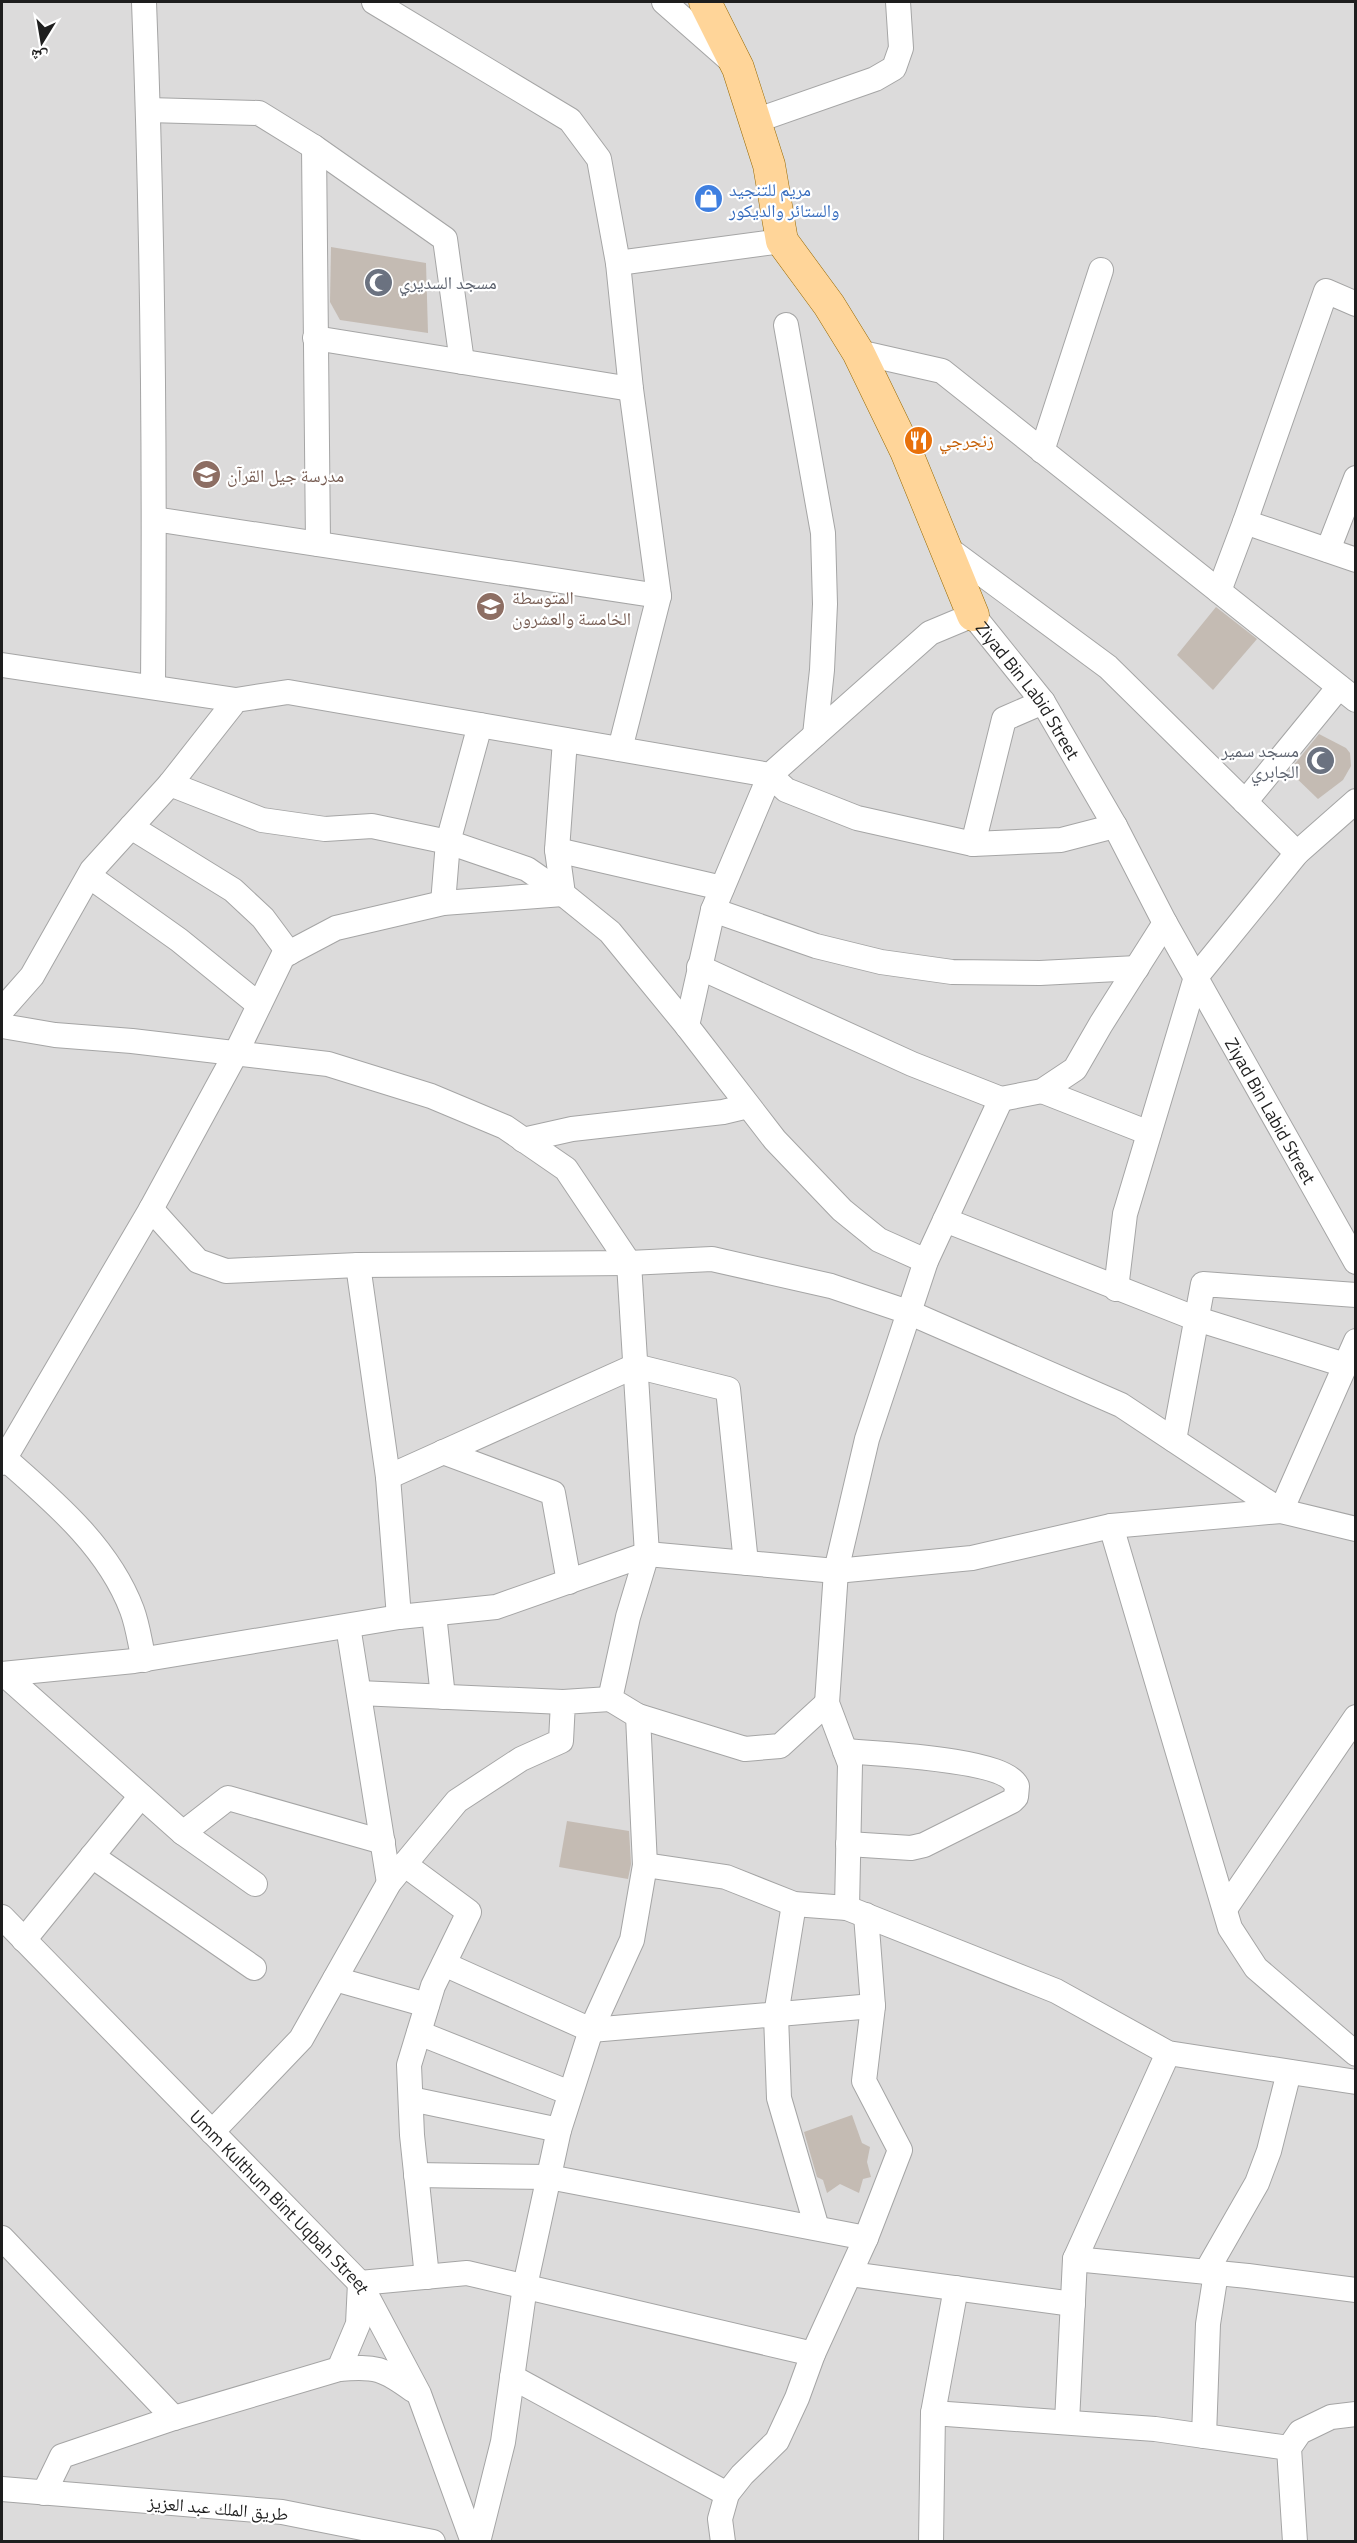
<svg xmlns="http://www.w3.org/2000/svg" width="1357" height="2543" font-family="'Titillium Web','Noto Naskh Arabic',sans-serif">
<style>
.residential{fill:#dcdbdb}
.building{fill:#c4bbb3}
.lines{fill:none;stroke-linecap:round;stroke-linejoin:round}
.minor-casing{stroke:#a5a5a5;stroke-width:26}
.major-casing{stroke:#986900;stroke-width:33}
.minor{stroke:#fff;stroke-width:24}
.major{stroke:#ffd599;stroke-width:32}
.labels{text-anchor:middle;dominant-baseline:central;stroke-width:4.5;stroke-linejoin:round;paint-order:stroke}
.shop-label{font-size:18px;fill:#366cbe;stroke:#fff;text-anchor:start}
.worship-label{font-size:18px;fill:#5b616d;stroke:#fff;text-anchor:start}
.food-label{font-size:18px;fill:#c56008;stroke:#fff;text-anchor:start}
.education-label{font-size:18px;fill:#785e54;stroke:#fff;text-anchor:start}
.street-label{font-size:18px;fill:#1e1e1e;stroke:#fff}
</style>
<rect width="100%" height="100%" fill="#efece3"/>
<rect class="residential" x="2" y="2" width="1353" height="2539"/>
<g class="building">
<polygon points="331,247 426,263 428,333 340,320 330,302"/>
<polygon points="1216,607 1257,639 1213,690 1177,655"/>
<polygon points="1319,734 1346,748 1350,753 1351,766 1343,780 1318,799 1289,771"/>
<polygon points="567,1821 629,1831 631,1864 628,1879 559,1867"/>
<polygon points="852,2115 862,2143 870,2147 867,2162 871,2177 863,2179 859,2193 840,2184 827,2193 823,2180 817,2177 804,2132"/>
</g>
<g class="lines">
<defs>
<g id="minor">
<path d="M 144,2 C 153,230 155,459 153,687"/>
<polyline points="374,2 570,120 599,159 618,263 631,389 659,596 620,749"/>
<polyline points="664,2 730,60"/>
<polyline points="148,110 259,113 314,147 445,239 462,362"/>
<polyline points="755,121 875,79 894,68 901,48 898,2"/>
<polyline points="314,147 318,544"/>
<polyline points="618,263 782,241"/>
<polyline points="786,325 823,533 825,604 822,670 815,735"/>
<polyline points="315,338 631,389"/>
<polyline points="858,352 942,371 1356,700"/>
<polyline points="1042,451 1101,270"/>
<polyline points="154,519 659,596"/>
<polyline points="1245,522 1356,560"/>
<polyline points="943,545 1108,667 1297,853"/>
<polyline points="1328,550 1356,478"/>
<polyline points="1219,591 1245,522 1326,291 1356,304"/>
<polyline points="2,665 236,700"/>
<polyline points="565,740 557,850 563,894 610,932 687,1026 775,1140 842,1210 879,1240 926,1261"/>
<polyline points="170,784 262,820 325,829 372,826 448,842 527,869 563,894"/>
<polyline points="1245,802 1339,687"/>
<polyline points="131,827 233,890 263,918 289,953"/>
<polyline points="973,844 1004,719 1043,702"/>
<polyline points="557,850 722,888"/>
<polyline points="89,876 179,940 259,1005"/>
<polyline points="443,903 448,842 480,725"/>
<polyline points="713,910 816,946 881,962 952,972 1040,973 1137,968"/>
<polyline points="699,967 912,1064 1001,1099 1042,1091 1075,1069 1101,1024 1165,923"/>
<path id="s1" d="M 2,1010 L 32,976 L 92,870 L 170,784 L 236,700 L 288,692 L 770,775 L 930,633 L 973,615 L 1043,702 L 1115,826 L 1165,923 L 1356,1262"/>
<polyline points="2,1026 55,1035 132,1041 328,1064 431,1096 505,1127 566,1169 629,1263 647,1554 628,1617 610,1699 638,1716 645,1865 632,1940 591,2030 559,2130 525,2286 503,2442 478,2542"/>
<polyline points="687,1026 713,910 770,775 786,790 857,818 973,844 1061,840 1115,826"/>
<polyline points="1042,1091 1149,1133"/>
<polyline points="523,1140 572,1129 723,1112 748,1106"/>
<polyline points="151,1209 198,1261 226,1271 358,1265 629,1263 712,1259 831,1286 908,1312 1121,1405 1281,1511 1356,1341"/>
<polyline points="945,1220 1197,1319 1345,1365"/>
<polyline points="358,1265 388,1477 399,1617"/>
<polyline points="1116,1289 1125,1214 1196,977 1297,853 1356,801"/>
<polyline points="1174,1440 1203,1284 1356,1295"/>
<polyline points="443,1452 553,1493 569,1582"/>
<path d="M 2,1456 C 52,1500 108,1546 132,1610 C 138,1626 140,1644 144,1660"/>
<polyline points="2,1463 151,1209 236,1053 283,956 336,928 443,903 563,894"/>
<polyline points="388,1477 635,1366 728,1389 746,1563"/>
<polyline points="1111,1526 1230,1928 1256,1968 1356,2054"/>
<polyline points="434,1614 443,1697"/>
<polyline points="348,1626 389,1883"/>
<polyline points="2,1674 134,1661 399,1617 496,1607 647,1554 836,1571 972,1558 1111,1526 1281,1511 1356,1529"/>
<polyline points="4,1674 183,1833 228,1798 383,1842"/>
<polyline points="359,1693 563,1702"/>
<polyline points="638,1716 745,1749 780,1746 827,1703"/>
<path d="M 845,1751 C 877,1754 1004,1758 1017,1786 L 1016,1797 L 1012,1801 L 924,1845 L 911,1848 L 848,1844"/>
<polyline points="183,1833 255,1884"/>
<polyline points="92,1856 254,1968"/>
<polyline points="404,1864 469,1912 433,1986 409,2065 412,2135 427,2277"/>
<polyline points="645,1865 726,1877 794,1904 847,1908 1056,1991 1168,2053 1356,2082"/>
<polyline points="794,1904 776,2015 779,2098 817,2228"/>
<polyline points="847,1908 850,1764 827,1703 836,1571 867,1439 926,1261 1001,1099"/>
<polyline points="1225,1909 1356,1717"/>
<path id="s2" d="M 2,1917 L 360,2283 L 419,2394 L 473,2542"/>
<polyline points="24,1940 141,1796"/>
<polyline points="444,1964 591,2030 873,2006"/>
<polyline points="335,1979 427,2005"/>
<polyline points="419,2033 570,2093"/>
<polyline points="411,2099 559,2130"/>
<polyline points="212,2132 301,2039 389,1883 457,1801 521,1759 561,1741 563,1702 610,1699"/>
<polyline points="416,2175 549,2177 866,2238"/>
<polyline points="2,2238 174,2418"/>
<polyline points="1075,2259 1248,2276 1356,2290"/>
<polyline points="1206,2272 1257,2183 1269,2151 1289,2072"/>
<polyline points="850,2274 1073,2304"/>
<polyline points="339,2369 358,2324 360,2283 467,2273 813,2354"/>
<polyline points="512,2377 727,2494"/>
<polyline points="933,2413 1155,2429 1289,2448"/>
<polyline points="1067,2422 1075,2259 1168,2053"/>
<polyline points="1204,2436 1208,2324 1216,2273"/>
<polyline points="2,2489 282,2512 433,2542"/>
<path d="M 44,2493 L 62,2456 L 174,2418 L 339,2369 C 376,2366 383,2368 413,2390"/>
<polyline points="723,2542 720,2519 727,2494 742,2475 777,2441 797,2398 813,2354 866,2238 900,2150 864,2081 873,2006 866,1915"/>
<polyline points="931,2542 933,2413 956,2288"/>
<polyline points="1295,2542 1289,2448 1300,2432 1331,2417 1356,2414"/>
</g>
<polyline id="major" points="705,2 738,68 769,165 782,241 829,305 858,352 906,451 973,615"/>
</defs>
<use href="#minor" class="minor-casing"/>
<use href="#major" class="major-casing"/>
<use href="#minor" class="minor"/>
<use href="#major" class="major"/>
</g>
<defs>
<symbol id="shop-disc" viewBox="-11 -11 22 22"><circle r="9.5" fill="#3f7fe0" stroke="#fff"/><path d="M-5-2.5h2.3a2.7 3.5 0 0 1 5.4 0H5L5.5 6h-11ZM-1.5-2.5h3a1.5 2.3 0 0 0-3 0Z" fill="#fff"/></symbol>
<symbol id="mosque-disc" viewBox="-11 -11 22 22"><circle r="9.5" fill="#6b7280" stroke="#fff"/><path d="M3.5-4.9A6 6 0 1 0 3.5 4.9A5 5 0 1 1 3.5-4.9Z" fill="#fff"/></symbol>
<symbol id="restaurant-disc" viewBox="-11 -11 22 22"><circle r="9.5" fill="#e8710a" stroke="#fff"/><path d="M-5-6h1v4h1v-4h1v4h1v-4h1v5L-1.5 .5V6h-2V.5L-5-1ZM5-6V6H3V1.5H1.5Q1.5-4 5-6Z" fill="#fff"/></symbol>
<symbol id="school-disc" viewBox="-11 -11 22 22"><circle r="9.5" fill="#8d6e63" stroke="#fff"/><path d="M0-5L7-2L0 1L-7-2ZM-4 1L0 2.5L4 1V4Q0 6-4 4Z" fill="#fff"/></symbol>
</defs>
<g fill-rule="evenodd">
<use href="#shop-disc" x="692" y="182" width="33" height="33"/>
<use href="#mosque-disc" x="362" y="266" width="33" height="33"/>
<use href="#restaurant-disc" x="902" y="424" width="33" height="33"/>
<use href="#school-disc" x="190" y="458" width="33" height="33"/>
<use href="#school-disc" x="474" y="590" width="33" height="33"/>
<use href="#mosque-disc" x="1304" y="744" width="33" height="33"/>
</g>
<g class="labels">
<g class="shop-label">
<text x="729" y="189">مريم للتنجيد<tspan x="729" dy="21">والستائر والديكور</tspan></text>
</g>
<g class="worship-label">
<text x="399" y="282">مسجد السديري</text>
<text x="1299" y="750" text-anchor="end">مسجد سمير<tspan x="1299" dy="21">الجابري</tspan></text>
</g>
<g class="food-label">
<text x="939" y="440">زنجرجي</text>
</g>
<g class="education-label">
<text x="227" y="475">مدرسة جيل القرآن</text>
<text x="512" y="597">المتوسطة<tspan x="512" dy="21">الخامسة والعشرون</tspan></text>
</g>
<g class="street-label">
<text stroke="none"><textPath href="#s1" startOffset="1286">Ziyad Bin Labid Street</textPath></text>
<text stroke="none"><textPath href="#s1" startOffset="1772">Ziyad Bin Labid Street</textPath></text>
<text stroke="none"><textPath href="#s2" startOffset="398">Umm Kulthum Bint Uqbah Street</textPath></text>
<text transform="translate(218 2508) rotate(5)">طريق الملك عبد العزيز</text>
</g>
</g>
<rect width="1357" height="2543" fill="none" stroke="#1e1e1e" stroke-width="6"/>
<g transform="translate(42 42) rotate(191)" stroke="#ffffff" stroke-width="4.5" paint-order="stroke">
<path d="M0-4.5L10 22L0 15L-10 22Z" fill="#1e1e1e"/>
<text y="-9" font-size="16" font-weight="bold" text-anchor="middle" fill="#1e1e1e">ش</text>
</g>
</svg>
